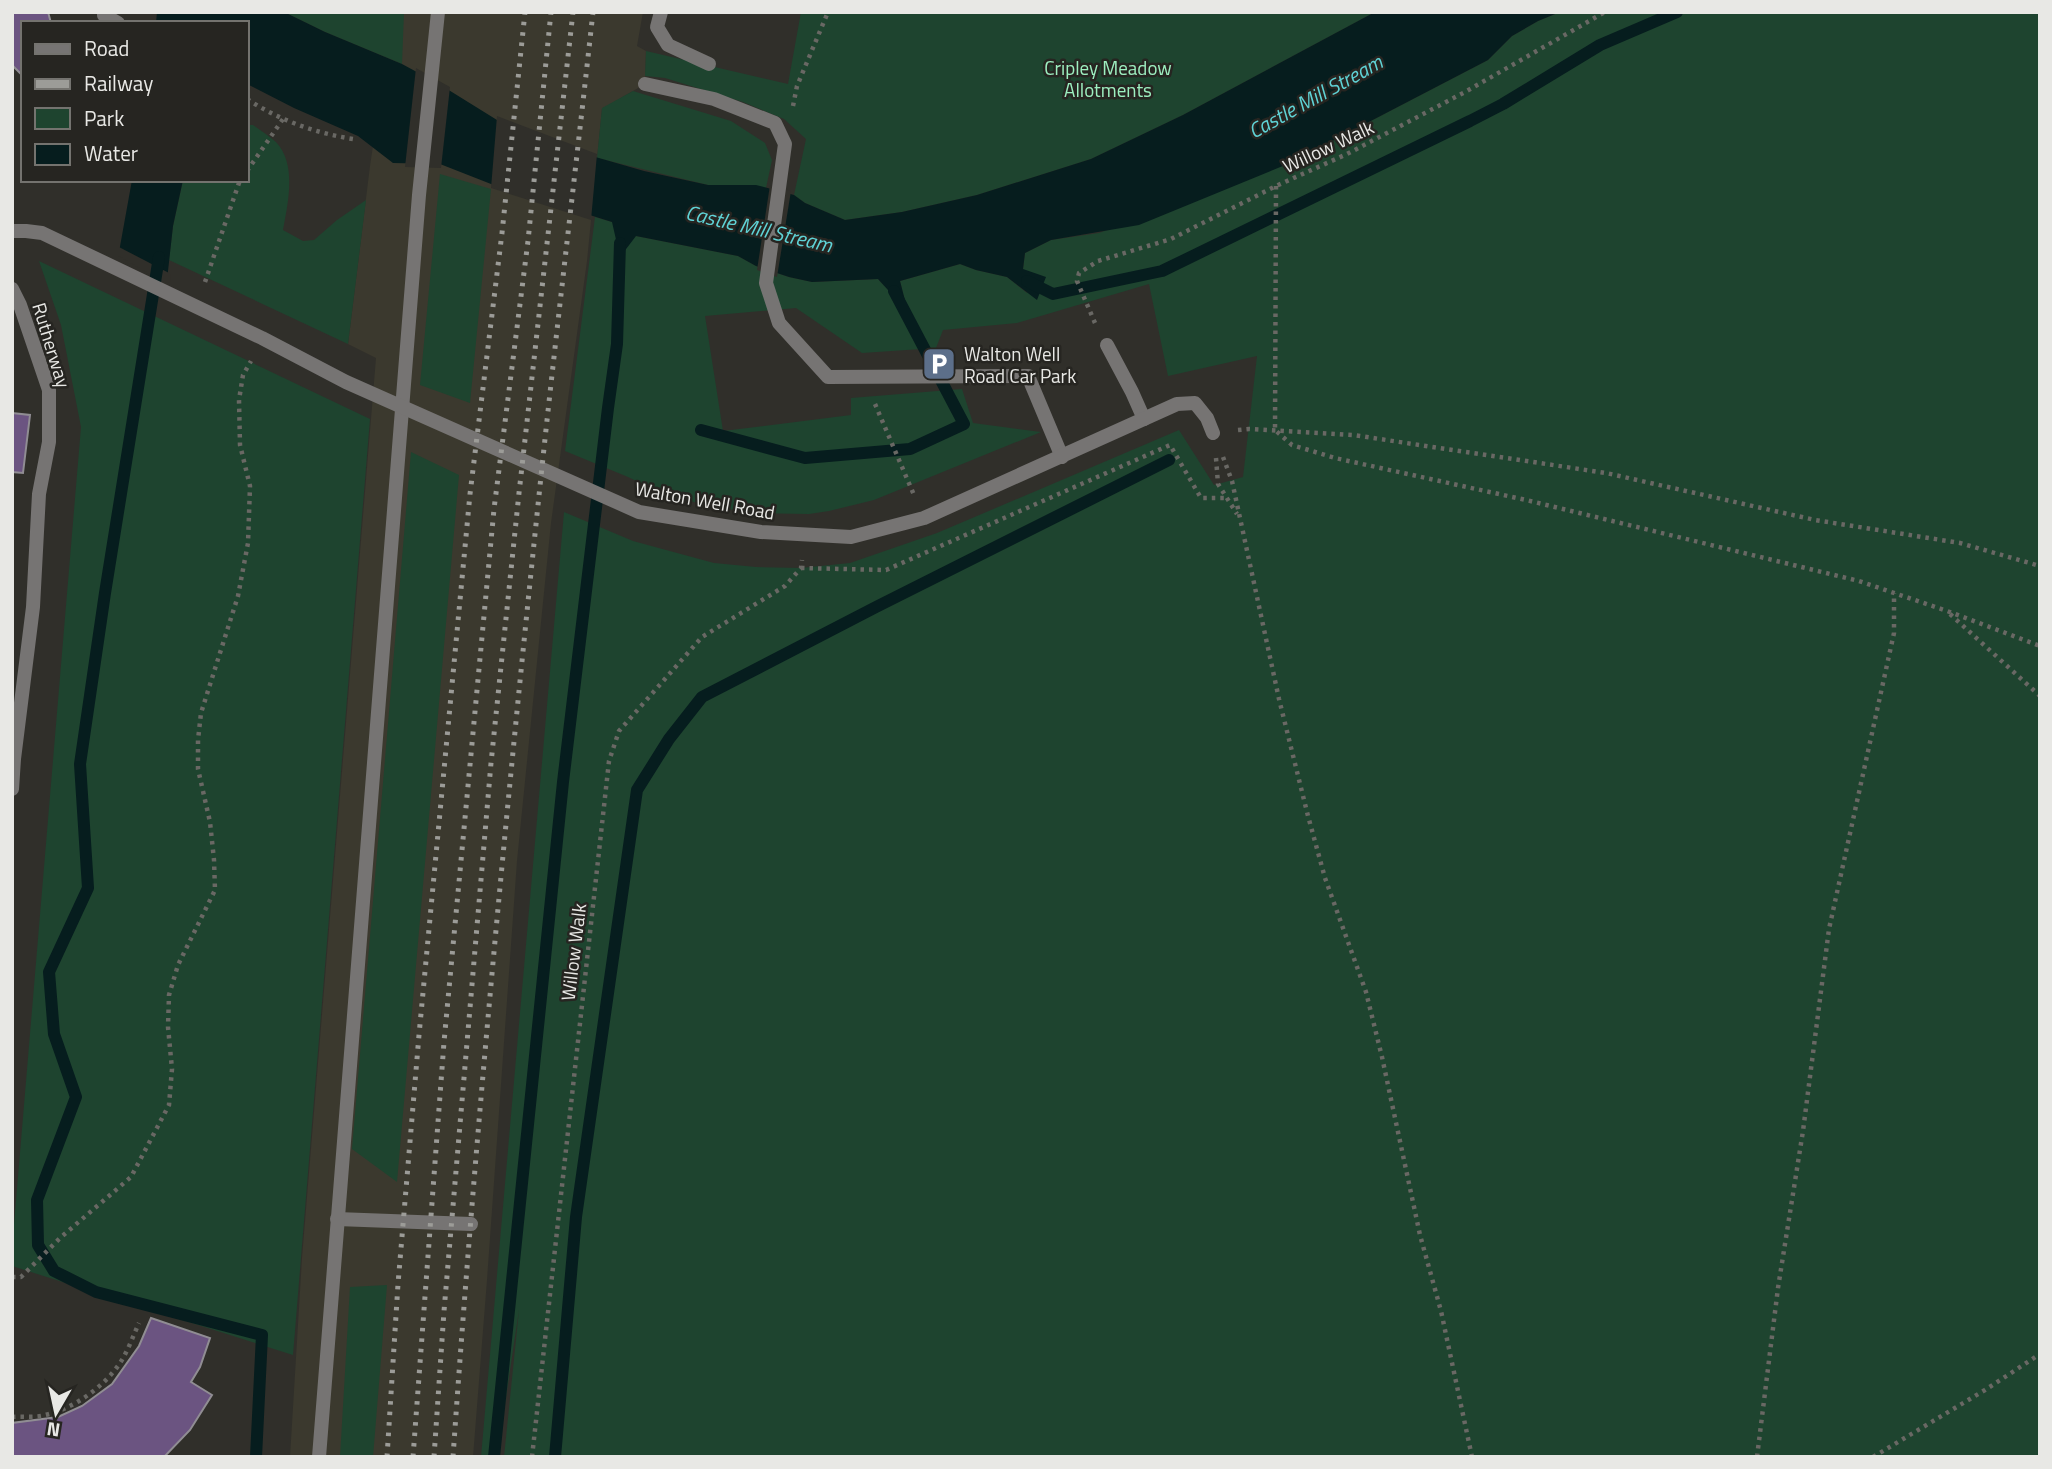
<svg xmlns="http://www.w3.org/2000/svg" width="2052" height="1469" font-family="'Titillium Web',sans-serif">
<style>
.built{fill:#3b392e}
.green{fill:#1e442f}
.water{fill:#061d1e}
.pier{fill:#302f2a}
.lines{fill:none;stroke-linecap:round;stroke-linejoin:round}
.stream{stroke:#061d1e;stroke-width:12}
.building{fill:#6b5481;stroke:#908d93;stroke-width:2}
.path{stroke:#696864;stroke-width:4.5;stroke-dasharray:3.5 5;stroke-linecap:butt}
.service{stroke:#767473;stroke-width:14}
.minor{stroke:#767473;stroke-width:14}
.rail{stroke:#9c9c98;stroke-width:5;stroke-dasharray:3.5 7;stroke-linecap:butt}
.labels{text-anchor:middle;dominant-baseline:central;stroke-width:5;stroke-linejoin:round;paint-order:stroke}
.park-label{font-size:19px;fill:#9defc0;stroke:#262521}
.street-label{font-size:19px;fill:#e8e8e5;stroke:#262521}
.poi-label{font-size:19px;fill:#e8e8e5;stroke:#262521;text-anchor:start}
.water-label{font-size:21px;font-style:italic;fill:#5fd3d6;stroke:#262521}
</style>
<rect width="100%" height="100%" fill="#302f2a"/>
<polygon class="built" points="284,12 643,12 637,46 646,51 645,84 602,109 587,261 551,523 517,861 487,1280 473,1457 290,1457 302,1258 376,358 348,344 370,166 386,58"/>
<g class="green">
<polygon points="284,12 404,12 402,64 325,32"/>
<polygon points="801,12 1375,12 1183,115 1091,159 977,195 902,212 845,220 805,203 794,195 806,139 784,119 743,102 665,78 645,76 646,51 788,84"/>
<polygon points="1560,12 2040,12 2040,1457 504,1457 519,1310 497,1457 481,1457 564,512 633,541 714,563 756,567 801,568 850,563 937,533 1179,430 1214,485 1218,484 1243,477 1257,356 1168,376 1149,284 1017,323 943,330 936,348 862,353 796,308 705,316 723,431 851,415 851,398 962,389 973,423 1041,432 874,500 829,511 809,514 754,513 709,506 664,494 628,477 565,451 595,217 612,222 636,236 738,256 756,266 789,277 812,282 878,279 907,310 900,281 960,264 976,270 1007,277 1027,293 1023,269 1025,253 1051,240 1099,233 1290,163 1488,60 1512,36 1538,21"/>
<polygon points="633,91 731,121 765,143 772,160 766,188 708,185 597,158 602,108"/>
<path d="M 247,125 L 253,125 C 260,130 269,136 276,142 C 297,164 288,203 283,230 L 303,241 L 314,240 L 337,220 L 366,200 L 348,344 L 169,260 L 173,226 L 183,180 L 247,180 Z"/>
<polygon points="440,174 491,189 470,403 420,385"/>
<polygon points="39,261 370,419 293,1355 12,1266 12,1248 81,427 61,325"/>
<polygon points="411,452 459,475 397,1182 352,1149"/>
<polygon points="387,1285 373,1457 340,1457 350,1287"/>
</g>
<g class="water">
<polygon points="157,12 284,12 325,32 402,64 439,84 497,120 585,154 644,171 708,185 756,185 794,195 805,203 845,220 902,212 977,195 1091,159 1183,115 1375,12 1560,12 1538,21 1512,36 1488,60 1290,163 1139,225 1051,240 1025,253 1023,269 1046,277 1037,300 1007,277 976,270 960,264 900,281 908,312 878,279 812,282 789,277 756,266 738,256 636,236 620,257 612,222 491,184 440,164 393,163 358,136 294,108 247,84 247,23 156,23"/>
<polygon points="132,180 183,180 173,226 167,280 119,252"/>
</g>
<g class="pier">
<polygon points="416,68 450,87 441,168 405,167"/>
<polygon points="497,116 597,154 591,220 491,188"/>
<polygon points="770,185 791,191 777,277 757,270"/>
<polygon points="117,246 171,274 170,282 165,283 117,255"/>
</g>
<g class="lines">
<g class="stream">
<polyline points="159,257 105,593 80,764 88,888 49,972 54,1034 76,1097 37,1200 38,1245 54,1271 96,1292 262,1335 256,1457"/>
<polyline points="1027,281 1053,294 1162,271 1470,121 1503,104 1600,45 1677,12"/>
<polyline points="701,430 805,458 910,449 964,424 894,291"/>
<polyline points="494,1457 563,782 608,408 617,344 620,243"/>
<polyline points="555,1457 576,1217 637,790 669,739 702,697 876,607 1169,460"/>
</g>
</g>
<g class="building">
<polygon points="12,12 48,12 51,23 23,23 23,76 12,65"/>
<polygon points="12,413 30,415 23,473 12,472"/>
<polygon points="151,1318 210,1338 200,1367 191,1382 212,1395 190,1430 164,1457 12,1457 12,1423 58,1417 82,1406 112,1384 139,1346"/>
</g>
<g class="lines">
<g class="path">
<path d="M 247,99 C 279,120 315,133 353,139"/>
<polyline points="793,106 797,86 828,12"/>
<polyline points="247,171 283,119"/>
<polyline points="1276,186 1275,430 1292,445 1335,458 1526,500 1859,581 1947,611 2040,646"/>
<polyline points="205,282 240,180"/>
<polyline points="1095,323 1077,281 1079,273 1098,261 1171,239 1276,186 1347,154 1465,92 1605,12"/>
<polyline points="875,404 914,495"/>
<polyline points="1238,430 1249,429 1353,435 1606,473 1815,520 1960,543 2040,566"/>
<polyline points="1223,457 1232,481 1279,699 1308,816 1325,878 1366,992 1382,1057 1420,1235 1441,1311 1472,1457"/>
<polyline points="1216,458 1218,484 1237,514"/>
<polyline points="801,568 886,570 1170,445 1201,498 1228,498"/>
<polyline points="1950,614 2040,696"/>
<polyline points="12,1277 21,1277 60,1238 131,1177 169,1105 172,1069 168,1027 169,995 178,965 215,890 214,860 210,822 198,769 198,740 201,713 238,596 248,543 250,486 240,445 239,400 243,375 251,361"/>
<path d="M 12,1417 C 23,1416 35,1418 45,1415 C 73,1409 104,1387 120,1363 C 128,1351 133,1336 139,1323"/>
<polyline points="532,1457 609,761 619,731 702,637 785,586 801,568 802,560"/>
<polyline points="1757,1457 1778,1288 1803,1131 1829,929 1894,633 1894,593"/>
<polyline points="1873,1457 1985,1390 2040,1354"/>
</g>
<g class="service">
<polyline points="104,12 104,15 118,23"/>
<polyline points="645,84 714,99 775,123 785,144 766,283 779,323 828,377 1028,376 1062,457"/>
<polyline points="1107,345 1132,392 1144,419"/>
<polyline points="337,1219 471,1224"/>
<polyline points="319,1457 419,195 438,12"/>
</g>
<g class="minor">
<polyline points="661,12 657,27 668,45 709,64"/>
<polyline points="12,231 26,231 42,233 262,338 346,382 639,512 761,532 851,537 924,518 1177,404 1195,403 1207,418 1213,433"/>
<polyline points="12,289 20,305 49,390 49,442 39,494 33,607 14,759 12,789"/>
</g>
<g class="rail">
<polyline points="387,1457 398,1284 419,1035 470,494 502,233 525,12"/>
<polyline points="413,1457 444,1042 494,509 528,241 551,12"/>
<polyline points="434,1457 444,1311 491,763 519,493 573,12"/>
<path d="M 453,1457 C 475,1139 505,822 538,505 C 555,341 575,176 593,12"/>
</g>
</g>
<defs>
<symbol id="parking-square" viewBox="-11 -11 22 22"><rect x="-9" y="-9" width="18" height="18" rx="4" fill="#5c6f8a" stroke="#262521"/><path d="M-3.5-5.5H1a3.5 3.5 0 0 1 0 7H-1V5.5H-3.5ZM-1-3.4V-.6H.8a1.4 1.4 0 0 0 0-2.8Z" fill="#fff"/></symbol>
</defs>
<g fill-rule="evenodd">
<use href="#parking-square" x="920" y="345" width="38" height="38"/>
</g>
<g class="labels">
<g class="park-label">
<text x="1108" y="67">Cripley Meadow<tspan x="1108" dy="22">Allotments</tspan></text>
</g>
<g class="street-label">
<text transform="translate(1328 146) rotate(-25)">Willow Walk</text>
<text transform="translate(52 345) rotate(73)">Rutherway</text>
<text transform="translate(705 500) rotate(10)">Walton Well Road</text>
<text transform="translate(573 952) rotate(-83)">Willow Walk</text>
</g>
<g class="poi-label">
<text x="964" y="353">Walton Well<tspan x="964" dy="22">Road Car Park</tspan></text>
</g>
<g class="water-label">
<text transform="translate(1315 96) rotate(-29)">Castle Mill Stream</text>
<text transform="translate(759 228) rotate(13)">Castle Mill Stream</text>
</g>
</g>
<rect width="2052" height="1469" fill="none" stroke="#e8e8e5" stroke-width="28"/>
<rect x="21" y="21" width="228" height="161" fill="#262521" stroke="#74736f" stroke-width="2"/>
<rect x="35" y="44" width="35" height="10" fill="#767473" stroke="#74736f" stroke-width="2"/>
<text x="84" y="56" font-size="21" fill="#e8e8e5">Road</text>
<rect x="35" y="79" width="35" height="10" fill="#9c9c98" stroke="#74736f" stroke-width="2"/>
<text x="84" y="91" font-size="21" fill="#e8e8e5">Railway</text>
<rect x="35" y="108" width="35" height="21" fill="#1e442f" stroke="#74736f" stroke-width="2"/>
<text x="84" y="126" font-size="21" fill="#e8e8e5">Park</text>
<rect x="35" y="144" width="35" height="21" fill="#061d1e" stroke="#74736f" stroke-width="2"/>
<text x="84" y="161" font-size="21" fill="#e8e8e5">Water</text>
<g transform="translate(56 1413) rotate(189)" stroke="#262521" stroke-width="5" paint-order="stroke">
<path d="M0-5L12 26L0 18L-12 26Z" fill="#e8e8e5"/>
<text y="-10" font-size="19" font-weight="bold" text-anchor="middle" fill="#e8e8e5">N</text>
</g>
</svg>
